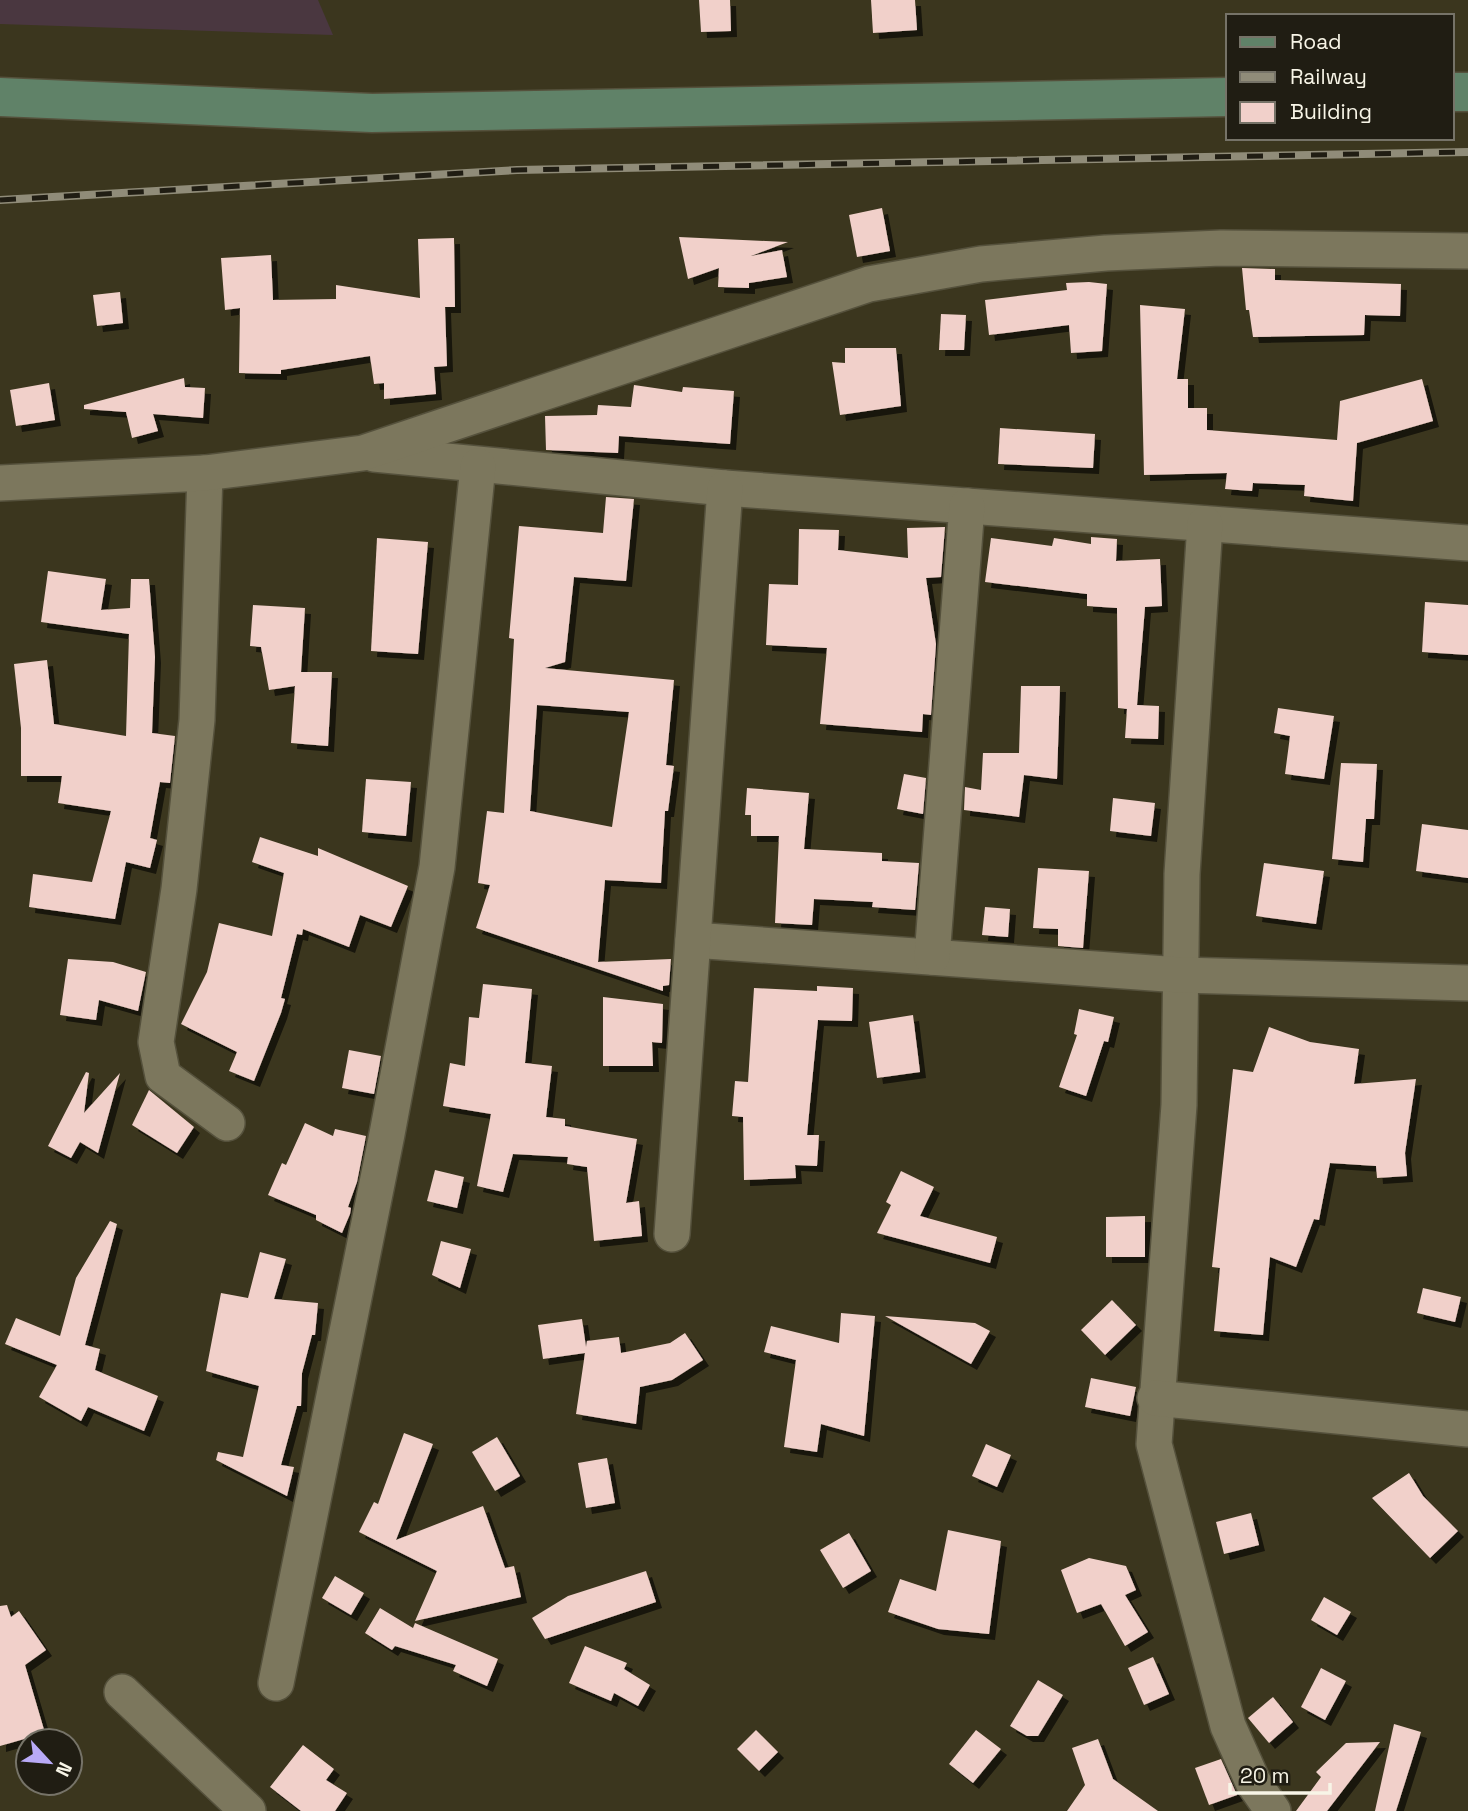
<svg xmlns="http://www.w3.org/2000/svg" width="1468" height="1811" font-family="'Space Grotesk',sans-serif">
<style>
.industrial{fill:#4a3740}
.building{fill:#f1d0ca;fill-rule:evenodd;filter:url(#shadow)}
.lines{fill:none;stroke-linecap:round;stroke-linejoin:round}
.street-casing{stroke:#55513c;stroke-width:38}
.secondary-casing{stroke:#55513c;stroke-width:41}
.street{stroke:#7c775d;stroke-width:35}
.secondary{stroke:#608268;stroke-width:38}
.rail-casing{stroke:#908c79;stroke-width:8}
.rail{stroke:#201d13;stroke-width:5;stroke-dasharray:16;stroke-linecap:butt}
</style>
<defs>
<filter id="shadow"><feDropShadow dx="6" dy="6" stdDeviation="0" flood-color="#0009"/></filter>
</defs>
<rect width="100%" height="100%" fill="#3b361e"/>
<polygon class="industrial" points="0,0 318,0 333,35 0,24"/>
<g class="building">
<polygon points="699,0 730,0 731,31 701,32"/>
<polygon points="871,0 915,0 917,30 873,33"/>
<polygon points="882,208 890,251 857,257 849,215"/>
<polygon points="679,237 788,242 751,256 782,250 787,277 749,283 749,288 718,287 719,268 688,279"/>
<polygon points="454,238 455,307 445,307 447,366 434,367 436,394 384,399 384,383 374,384 370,356 281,370 281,374 239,373 240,308 225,310 221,258 271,255 273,300 336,299 336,285 420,298 418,239"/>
<polygon points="1242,268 1275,269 1275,280 1401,284 1400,316 1365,315 1364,335 1253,337 1249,310 1246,310"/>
<polygon points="1089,282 1107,284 1102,351 1071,353 1069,325 989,335 985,300 1067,290 1066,283"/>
<polygon points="120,292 123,323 97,326 93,295"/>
<polygon points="1140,305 1185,309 1177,379 1188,379 1188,408 1207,408 1207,430 1337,440 1340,401 1422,379 1433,421 1357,443 1353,501 1304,496 1305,485 1253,483 1252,491 1225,489 1227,473 1144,475"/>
<polygon points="941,314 966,315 964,350 939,350"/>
<polygon points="845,348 896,348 901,406 840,415 832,362 845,363"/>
<polygon points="184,378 185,387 205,388 203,418 153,414 158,431 132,438 126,412 84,409 84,405"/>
<polygon points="49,383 55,420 16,426 10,390"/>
<polygon points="634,385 682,392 683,387 734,391 730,444 619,436 618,453 546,450 545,416 597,415 598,405 631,407"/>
<polygon points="1000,428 1095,434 1093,468 998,464"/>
<path d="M 606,497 L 634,499 L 626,581 L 574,577 L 565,662 L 545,668 L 674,680 L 666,765 L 674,766 L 668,811 L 665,811 L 661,883 L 605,880 L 598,962 L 671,959 L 669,985 L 663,986 L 663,991 L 476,928 L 490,885 L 478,883 L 487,811 L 504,813 L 514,639 L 509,638 L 519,526 L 603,533 ZM 537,705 L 629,712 L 612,827 L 530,811 Z"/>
<polygon points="945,527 941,577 926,578 936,644 931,715 923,714 922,732 820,724 827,648 766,645 769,584 798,585 799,529 839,530 838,550 908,558 907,528"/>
<polygon points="1091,537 1117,539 1116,561 1160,559 1162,606 1145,607 1137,705 1159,706 1158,739 1125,738 1127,709 1118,708 1117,608 1087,606 1087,594 985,582 991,538 1052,546 1054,538 1091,544"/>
<polygon points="377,538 428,542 418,654 371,651"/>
<polygon points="48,571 106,579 101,610 130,608 131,579 149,579 155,657 152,733 175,736 170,783 160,782 150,838 157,840 150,868 126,862 115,919 29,907 33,874 92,882 111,811 58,803 62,776 21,776 21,728 14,664 47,660 54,724 126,736 129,634 41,622"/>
<polygon points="1425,602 1468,605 1468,655 1422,652"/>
<polygon points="253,605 305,608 301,672 332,672 328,746 291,743 295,686 269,690 261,647 250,646"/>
<polygon points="1021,686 1060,686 1057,779 1024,775 1019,817 964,810 965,787 981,790 983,753 1019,753"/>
<polygon points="1278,708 1334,716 1324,779 1285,774 1290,736 1274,733"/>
<polygon points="1341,763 1377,764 1374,819 1366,819 1363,862 1332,859"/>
<polygon points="904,774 926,778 923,814 897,809"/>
<polygon points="366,779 411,782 406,836 362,832"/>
<polygon points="747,788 809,793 804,849 882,853 882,861 919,863 915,910 872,907 873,902 814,899 812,925 775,923 779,836 751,836 751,815 745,815"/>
<polygon points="1113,798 1155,803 1151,836 1110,831"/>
<polygon points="1422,824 1468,830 1468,878 1416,871"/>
<polygon points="260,837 318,856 318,848 408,886 391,927 360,915 349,947 303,929 302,935 297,934 281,998 285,999 281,1013 254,1081 229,1071 237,1052 181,1024 207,972 219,923 272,936 284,873 252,862"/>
<polygon points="1264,863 1324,871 1316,924 1256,916"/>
<polygon points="1038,868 1089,871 1083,948 1058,946 1058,929 1033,928"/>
<polygon points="985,907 1010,909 1008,937 982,935"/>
<polygon points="68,959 113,962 146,972 138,1011 99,1000 96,1020 60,1015"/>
<polygon points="483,984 532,989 525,1063 552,1066 546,1117 565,1119 565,1126 637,1139 626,1203 639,1201 642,1236 594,1241 587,1167 567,1164 568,1157 513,1154 503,1192 477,1186 491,1114 443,1106 450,1063 465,1066 469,1017 479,1018"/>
<polygon points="817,986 853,988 852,1021 818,1020 807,1135 819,1135 817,1166 795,1165 796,1178 744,1180 743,1117 732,1116 735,1081 748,1082 754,988 817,991"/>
<polygon points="603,997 663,1004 662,1043 652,1042 653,1066 603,1066"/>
<polygon points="1079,1009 1114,1017 1108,1042 1104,1041 1086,1096 1059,1087 1077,1035 1074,1034"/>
<polygon points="913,1015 920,1072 877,1078 869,1022"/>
<polygon points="1269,1027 1310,1042 1359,1049 1354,1084 1416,1079 1405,1153 1407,1176 1377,1178 1376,1166 1330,1163 1319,1220 1314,1219 1296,1267 1270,1257 1263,1335 1214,1331 1220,1268 1212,1267 1233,1069 1253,1072"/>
<polygon points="349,1050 381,1056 374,1094 342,1088"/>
<polygon points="86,1072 89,1073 84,1113 120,1073 98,1153 80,1142 71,1158 48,1146"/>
<polygon points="149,1090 194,1127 177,1153 132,1125"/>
<polygon points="305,1123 333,1136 335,1129 366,1136 357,1182 348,1207 351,1208 350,1214 342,1233 316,1220 316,1215 268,1195 282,1163 286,1165"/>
<polygon points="435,1170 464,1177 457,1208 427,1201"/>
<polygon points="901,1171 934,1187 920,1216 997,1237 990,1263 877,1233 891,1205 886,1202"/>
<polygon points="1145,1216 1145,1257 1106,1257 1106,1217"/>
<polygon points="110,1221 117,1224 85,1345 100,1349 95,1370 158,1396 144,1431 88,1407 81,1421 39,1397 57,1365 5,1344 16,1318 60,1336 76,1278"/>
<polygon points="441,1241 471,1249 460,1288 432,1275"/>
<polygon points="260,1252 286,1259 274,1299 318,1303 315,1335 312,1335 302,1373 301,1406 297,1406 281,1465 294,1467 287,1496 216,1460 218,1452 243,1457 259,1386 206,1371 221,1293 248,1298"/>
<polygon points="1423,1288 1461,1297 1455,1322 1417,1313"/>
<polygon points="1112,1300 1136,1325 1105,1355 1081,1330"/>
<polygon points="841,1313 875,1316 864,1436 821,1424 817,1452 784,1447 796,1360 764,1352 771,1326 839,1343"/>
<polygon points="885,1316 975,1323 990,1331 971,1364"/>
<polygon points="582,1319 586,1347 587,1341 619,1337 621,1353 670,1343 685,1333 703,1360 672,1380 640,1387 636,1424 576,1414 585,1353 543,1359 538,1325"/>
<polygon points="1091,1378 1136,1387 1130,1416 1085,1407"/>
<polygon points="404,1433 433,1444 396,1540 483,1506 505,1568 514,1566 521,1597 415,1621 437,1571 359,1532 374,1502 378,1504"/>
<polygon points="497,1437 520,1476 495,1491 472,1452"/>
<polygon points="986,1444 1011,1455 997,1487 972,1476"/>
<polygon points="607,1458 615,1503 586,1508 578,1463"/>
<polygon points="1409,1473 1423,1496 1458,1531 1430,1558 1372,1498"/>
<polygon points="1251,1513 1259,1545 1224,1554 1216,1522"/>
<polygon points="948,1530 1001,1541 989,1634 938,1629 888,1612 900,1579 936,1591"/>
<polygon points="849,1533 871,1571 843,1588 820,1550"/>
<polygon points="1089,1558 1126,1566 1136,1590 1125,1595 1148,1632 1125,1646 1101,1604 1077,1613 1061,1570"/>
<polygon points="646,1571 656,1602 545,1639 532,1618 568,1596"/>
<polygon points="335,1576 364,1593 351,1615 322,1598"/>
<polygon points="1324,1597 1351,1612 1337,1635 1311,1620"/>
<polygon points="7,1605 11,1617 19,1611 46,1650 25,1665 45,1733 0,1746 0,1606"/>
<polygon points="380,1608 413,1628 415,1623 498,1659 487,1686 453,1671 456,1665 395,1646 392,1650 365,1633"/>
<polygon points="585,1646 627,1663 624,1669 650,1685 638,1706 614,1693 611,1701 569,1683"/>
<polygon points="1153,1657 1169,1694 1144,1705 1128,1668"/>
<polygon points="1321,1668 1346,1681 1325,1720 1301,1707"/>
<polygon points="1038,1680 1063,1695 1038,1736 1027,1736 1010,1726"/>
<polygon points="1273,1697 1293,1722 1269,1743 1248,1718"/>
<polygon points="1394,1724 1421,1732 1396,1811 1375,1811"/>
<polygon points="756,1730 778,1752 759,1771 737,1749"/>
<polygon points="976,1730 1001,1749 973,1783 949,1764"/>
<polygon points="1098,1739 1113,1779 1158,1811 1067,1811 1085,1785 1072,1748"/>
<polygon points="1380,1742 1327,1811 1296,1811 1321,1777 1316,1772 1346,1743"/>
<polygon points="303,1745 334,1769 326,1780 347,1793 335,1811 301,1811 270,1787"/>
<polygon points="1221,1759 1237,1795 1209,1805 1195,1768"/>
</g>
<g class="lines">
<defs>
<g id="street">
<polyline points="374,454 725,488 1468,543"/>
<polyline points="205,473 197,720 179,889 156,1042 163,1076 227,1123"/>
<polyline points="0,483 205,473 363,453 869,284 981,264 1106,253 1221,248 1468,251"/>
<polyline points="1205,524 1182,874 1179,1105 1154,1444 1228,1726 1253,1782 1273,1811"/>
<polyline points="693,940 1180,975 1468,983"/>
<polyline points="932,957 967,506"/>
<polyline points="672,1234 725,488"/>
<polyline points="1155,1398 1468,1429"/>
<polyline points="276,1683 387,1134 437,867 478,466"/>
<polyline points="122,1692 248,1811"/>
</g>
<g id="secondary">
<polyline points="1452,92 1468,92"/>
<polyline points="0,97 372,113 1228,97"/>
</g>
</defs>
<use href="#street" class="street-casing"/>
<use href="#secondary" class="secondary-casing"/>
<use href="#street" class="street"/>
<use href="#secondary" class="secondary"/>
<defs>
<polyline id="rail" points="0,200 517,170 1468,152"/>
</defs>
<use href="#rail" class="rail-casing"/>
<use href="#rail" class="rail"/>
</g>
<rect x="1226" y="14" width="228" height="126" fill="#201d13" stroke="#767368" stroke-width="2"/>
<rect x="1240" y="37" width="35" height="10" fill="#608268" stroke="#767368" stroke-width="2"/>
<text x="1290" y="49" font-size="21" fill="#f8f5e7">Road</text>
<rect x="1240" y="72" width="35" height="10" fill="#908c79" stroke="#767368" stroke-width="2"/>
<text x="1290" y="84" font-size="21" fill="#f8f5e7">Railway</text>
<rect x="1240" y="102" width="35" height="21" fill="#f1d0ca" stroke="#767368" stroke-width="2"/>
<text x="1290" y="119" font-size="21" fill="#f8f5e7">Building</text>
<g transform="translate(49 1762) rotate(116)"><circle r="33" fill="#201d13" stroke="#767368" stroke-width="2"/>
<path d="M0-5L12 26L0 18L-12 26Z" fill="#b9aaf7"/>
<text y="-10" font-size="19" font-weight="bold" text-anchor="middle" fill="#f8f5e7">N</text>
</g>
<path d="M1230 1783v10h100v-10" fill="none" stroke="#f8f5e7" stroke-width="3.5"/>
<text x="1240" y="1783" font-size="21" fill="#f8f5e7" stroke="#201d13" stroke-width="5" paint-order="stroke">20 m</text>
</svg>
